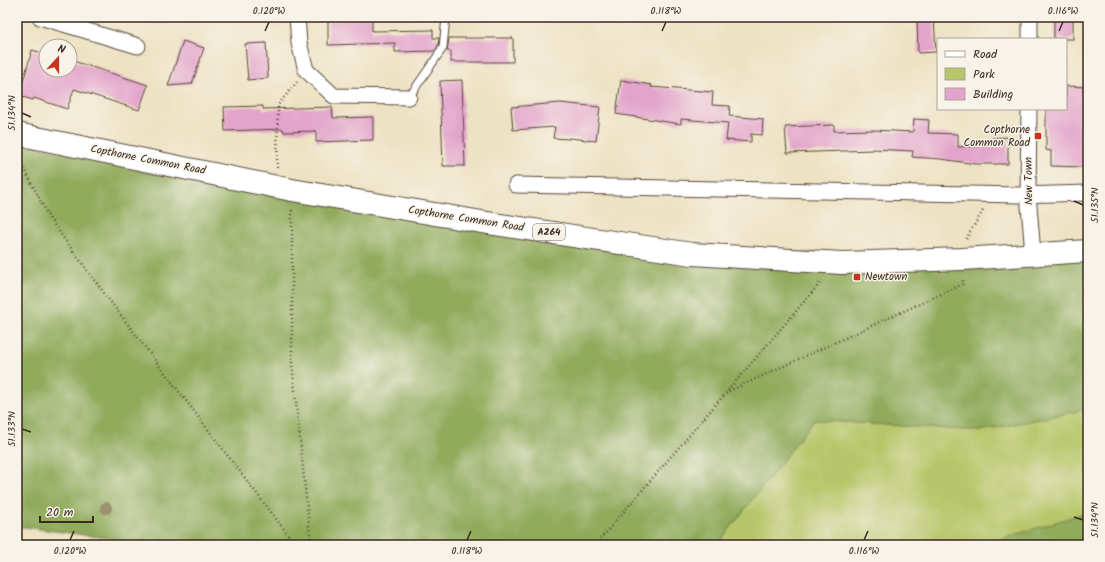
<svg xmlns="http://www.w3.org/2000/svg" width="1105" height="562" font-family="Kalam,sans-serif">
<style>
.green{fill:#b7c669;stroke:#797844}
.forest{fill:#91ab5d;stroke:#666a3e}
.building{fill:#e3a4cb}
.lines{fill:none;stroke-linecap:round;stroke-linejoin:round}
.service-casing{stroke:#564637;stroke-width:9}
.minor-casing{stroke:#564637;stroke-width:17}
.trunk-casing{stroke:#564637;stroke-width:24}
.path{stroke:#564637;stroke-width:2.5;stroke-dasharray:1 3;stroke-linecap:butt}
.service{stroke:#fff;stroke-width:7}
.minor{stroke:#fff;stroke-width:15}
.trunk{stroke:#fff;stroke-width:22}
.tree{fill:#9c9273}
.ticks{fill:none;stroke:#3b2a1e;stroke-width:1.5}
.poi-dot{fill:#c8321e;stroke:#f7f3e8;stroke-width:1.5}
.labels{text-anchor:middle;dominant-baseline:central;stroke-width:3;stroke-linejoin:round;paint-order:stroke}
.shield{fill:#f7f3e8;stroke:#73665b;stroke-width:1}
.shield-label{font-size:10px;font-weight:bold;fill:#3b2a1e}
.poi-label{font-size:11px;fill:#3b2a1e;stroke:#f7f3e8;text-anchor:end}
.street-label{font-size:11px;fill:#3b2a1e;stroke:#f7f3e8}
.neatline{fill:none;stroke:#3b2a1e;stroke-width:1.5}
.ticks-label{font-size:10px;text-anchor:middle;fill:#3b2a1e}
</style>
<rect width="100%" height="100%" fill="#f7f3e8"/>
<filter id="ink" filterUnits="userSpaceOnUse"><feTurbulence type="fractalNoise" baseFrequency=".025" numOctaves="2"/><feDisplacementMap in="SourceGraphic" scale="8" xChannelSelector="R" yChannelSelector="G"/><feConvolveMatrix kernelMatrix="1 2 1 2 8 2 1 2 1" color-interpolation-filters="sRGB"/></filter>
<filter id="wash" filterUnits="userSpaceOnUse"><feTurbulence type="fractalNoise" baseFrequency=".012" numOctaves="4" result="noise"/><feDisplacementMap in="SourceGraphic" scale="16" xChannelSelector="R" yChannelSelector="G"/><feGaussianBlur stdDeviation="0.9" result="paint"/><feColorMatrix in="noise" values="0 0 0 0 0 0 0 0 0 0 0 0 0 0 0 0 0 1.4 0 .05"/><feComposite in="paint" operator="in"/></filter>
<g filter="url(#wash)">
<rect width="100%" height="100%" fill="#ede2c3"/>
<polygon class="green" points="1088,409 1088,545 717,545 814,420 979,431"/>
<g class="forest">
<polygon points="17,141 146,172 276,186 692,254 1088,251 1088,409 979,431 814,420 717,545 159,545 17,526"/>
<polygon points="1088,512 1088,545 982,545"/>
</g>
<g id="blocks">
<g class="building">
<polygon points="346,17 372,17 372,31 433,30 433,38 439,38 438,46 435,51 395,52 395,43 328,45 328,20 346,20"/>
<polygon points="934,17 936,52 918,53 917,18"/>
<rect x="1054" y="18" width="19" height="21"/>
<polygon points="449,38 513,38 513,62 451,62 451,51 447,51"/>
<polygon points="183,41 204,48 192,84 168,86"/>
<polygon points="266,43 268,78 248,80 245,44"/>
<polygon points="32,50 46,54 46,70 70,70 70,60 148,85 139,110 74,89 67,109 34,98 33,100 19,96"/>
<polygon points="462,80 465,166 443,166 440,81"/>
<polygon points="621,80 652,85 651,87 713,92 712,105 730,106 729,116 763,119 762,135 751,134 751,142 726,140 728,123 681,119 681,124 616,114"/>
<polygon points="1066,86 1088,87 1088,143 1085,143 1084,167 1051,166 1051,151 1046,150 1046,109 1066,109"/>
<polygon points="560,103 600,107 596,141 569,138 569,139 553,138 555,127 513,130 511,107"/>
<polygon points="263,106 263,109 332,107 333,118 373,117 373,140 316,142 316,131 284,132 283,129 225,131 224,107"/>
<polygon points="914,119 929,120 928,133 958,134 958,147 993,146 993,138 1008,137 1008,164 976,164 941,159 912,157 913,151 873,149 873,150 787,153 785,127 834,125 834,131 873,130 913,132"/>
</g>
</g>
</g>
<g filter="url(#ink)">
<use href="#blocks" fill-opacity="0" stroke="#564637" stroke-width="1"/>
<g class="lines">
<defs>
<polyline id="service" points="409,97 443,48 446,17"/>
<g id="minor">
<polyline points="40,17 138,46"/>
<polyline points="297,17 299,43 306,70 334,96 409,97"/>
<polyline points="1030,39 1030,17"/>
<polyline points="1029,109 1028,194 1033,254"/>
<polyline points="516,185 1020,195 1088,193"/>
</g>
<polyline id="trunk" points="17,134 292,190 494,224 692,254 842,263 962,259 1088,251"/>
</defs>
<use href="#service" class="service-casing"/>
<use href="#minor" class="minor-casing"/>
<use href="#trunk" class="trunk-casing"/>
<g class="path">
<polyline points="17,154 49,218 107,297 296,545"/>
<polyline points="277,168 278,105 297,82"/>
<polyline points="292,210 292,363 311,545"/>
<polyline points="966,239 984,209"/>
<polyline points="729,391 963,284 963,279"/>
<polyline points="595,545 821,282"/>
</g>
<use href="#service" class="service"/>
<use href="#minor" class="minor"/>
<use href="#trunk" class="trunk"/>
</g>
<circle class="tree" cx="106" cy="508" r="6"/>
</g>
<path class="ticks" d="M 265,31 L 269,22M 662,31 L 666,22M 1059,31 L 1063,22M 22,113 L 31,117M 1074,201 L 1083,205M 22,429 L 31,432M 1074,517 L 1083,520M 70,540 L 74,531M 467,540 L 471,531M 864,540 L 868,531"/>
<g class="poi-dot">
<rect x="1034" y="132" width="8" height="8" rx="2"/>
<rect x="853" y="273" width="8" height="8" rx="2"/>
</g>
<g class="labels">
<rect class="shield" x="533" y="224" width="32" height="16" rx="3"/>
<g class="shield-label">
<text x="549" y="232">A264</text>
</g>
<g class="poi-label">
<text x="1030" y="130">Copthorne<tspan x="1030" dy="13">Common Road</tspan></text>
<text x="865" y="277" text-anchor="start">Newtown</text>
</g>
<g class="street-label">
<text transform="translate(148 160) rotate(11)">Copthorne Common Road</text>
<text transform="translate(1029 181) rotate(-91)">New Town</text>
<text transform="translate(466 219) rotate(9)">Copthorne Common Road</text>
</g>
</g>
<rect width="1105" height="562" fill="none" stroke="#f7f3e8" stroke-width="44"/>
<rect x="937" y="38" width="130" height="72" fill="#f7f3e8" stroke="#aca397"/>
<rect x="945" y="51" width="20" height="6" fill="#ffffff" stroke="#aca397"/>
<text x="973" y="58" font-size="12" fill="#3b2a1e">Road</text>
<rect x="945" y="68" width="20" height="12" fill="#b7c669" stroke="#aca397"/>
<text x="973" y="78" font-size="12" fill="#3b2a1e">Park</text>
<rect x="945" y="88" width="20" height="12" fill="#e3a4cb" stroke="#aca397"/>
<text x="973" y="98" font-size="12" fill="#3b2a1e">Building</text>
<g transform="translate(58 58) rotate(21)"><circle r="19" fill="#f7f3e8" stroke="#aca397"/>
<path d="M0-3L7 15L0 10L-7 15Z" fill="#c8321e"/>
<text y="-6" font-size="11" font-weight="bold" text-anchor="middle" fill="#3b2a1e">N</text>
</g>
<path d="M40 516v6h53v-6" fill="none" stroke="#3b2a1e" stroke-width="2"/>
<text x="46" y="516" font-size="12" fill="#3b2a1e" stroke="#f7f3e8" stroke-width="3" paint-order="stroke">20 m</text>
<rect x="22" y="22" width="1061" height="518" class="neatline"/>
<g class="ticks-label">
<text x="269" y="14">0.120°W</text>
<text x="666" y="14">0.118°W</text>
<text x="1063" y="14">0.116°W</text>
<text transform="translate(11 113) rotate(-90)" y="4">51.134°N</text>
<text transform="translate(1094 205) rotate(-90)" y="4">51.135°N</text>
<text transform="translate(11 429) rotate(-90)" y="4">51.133°N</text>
<text transform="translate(1094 520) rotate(-90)" y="4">51.134°N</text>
<text x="70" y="554">0.120°W</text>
<text x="467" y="554">0.118°W</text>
<text x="864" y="554">0.116°W</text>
</g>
</svg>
